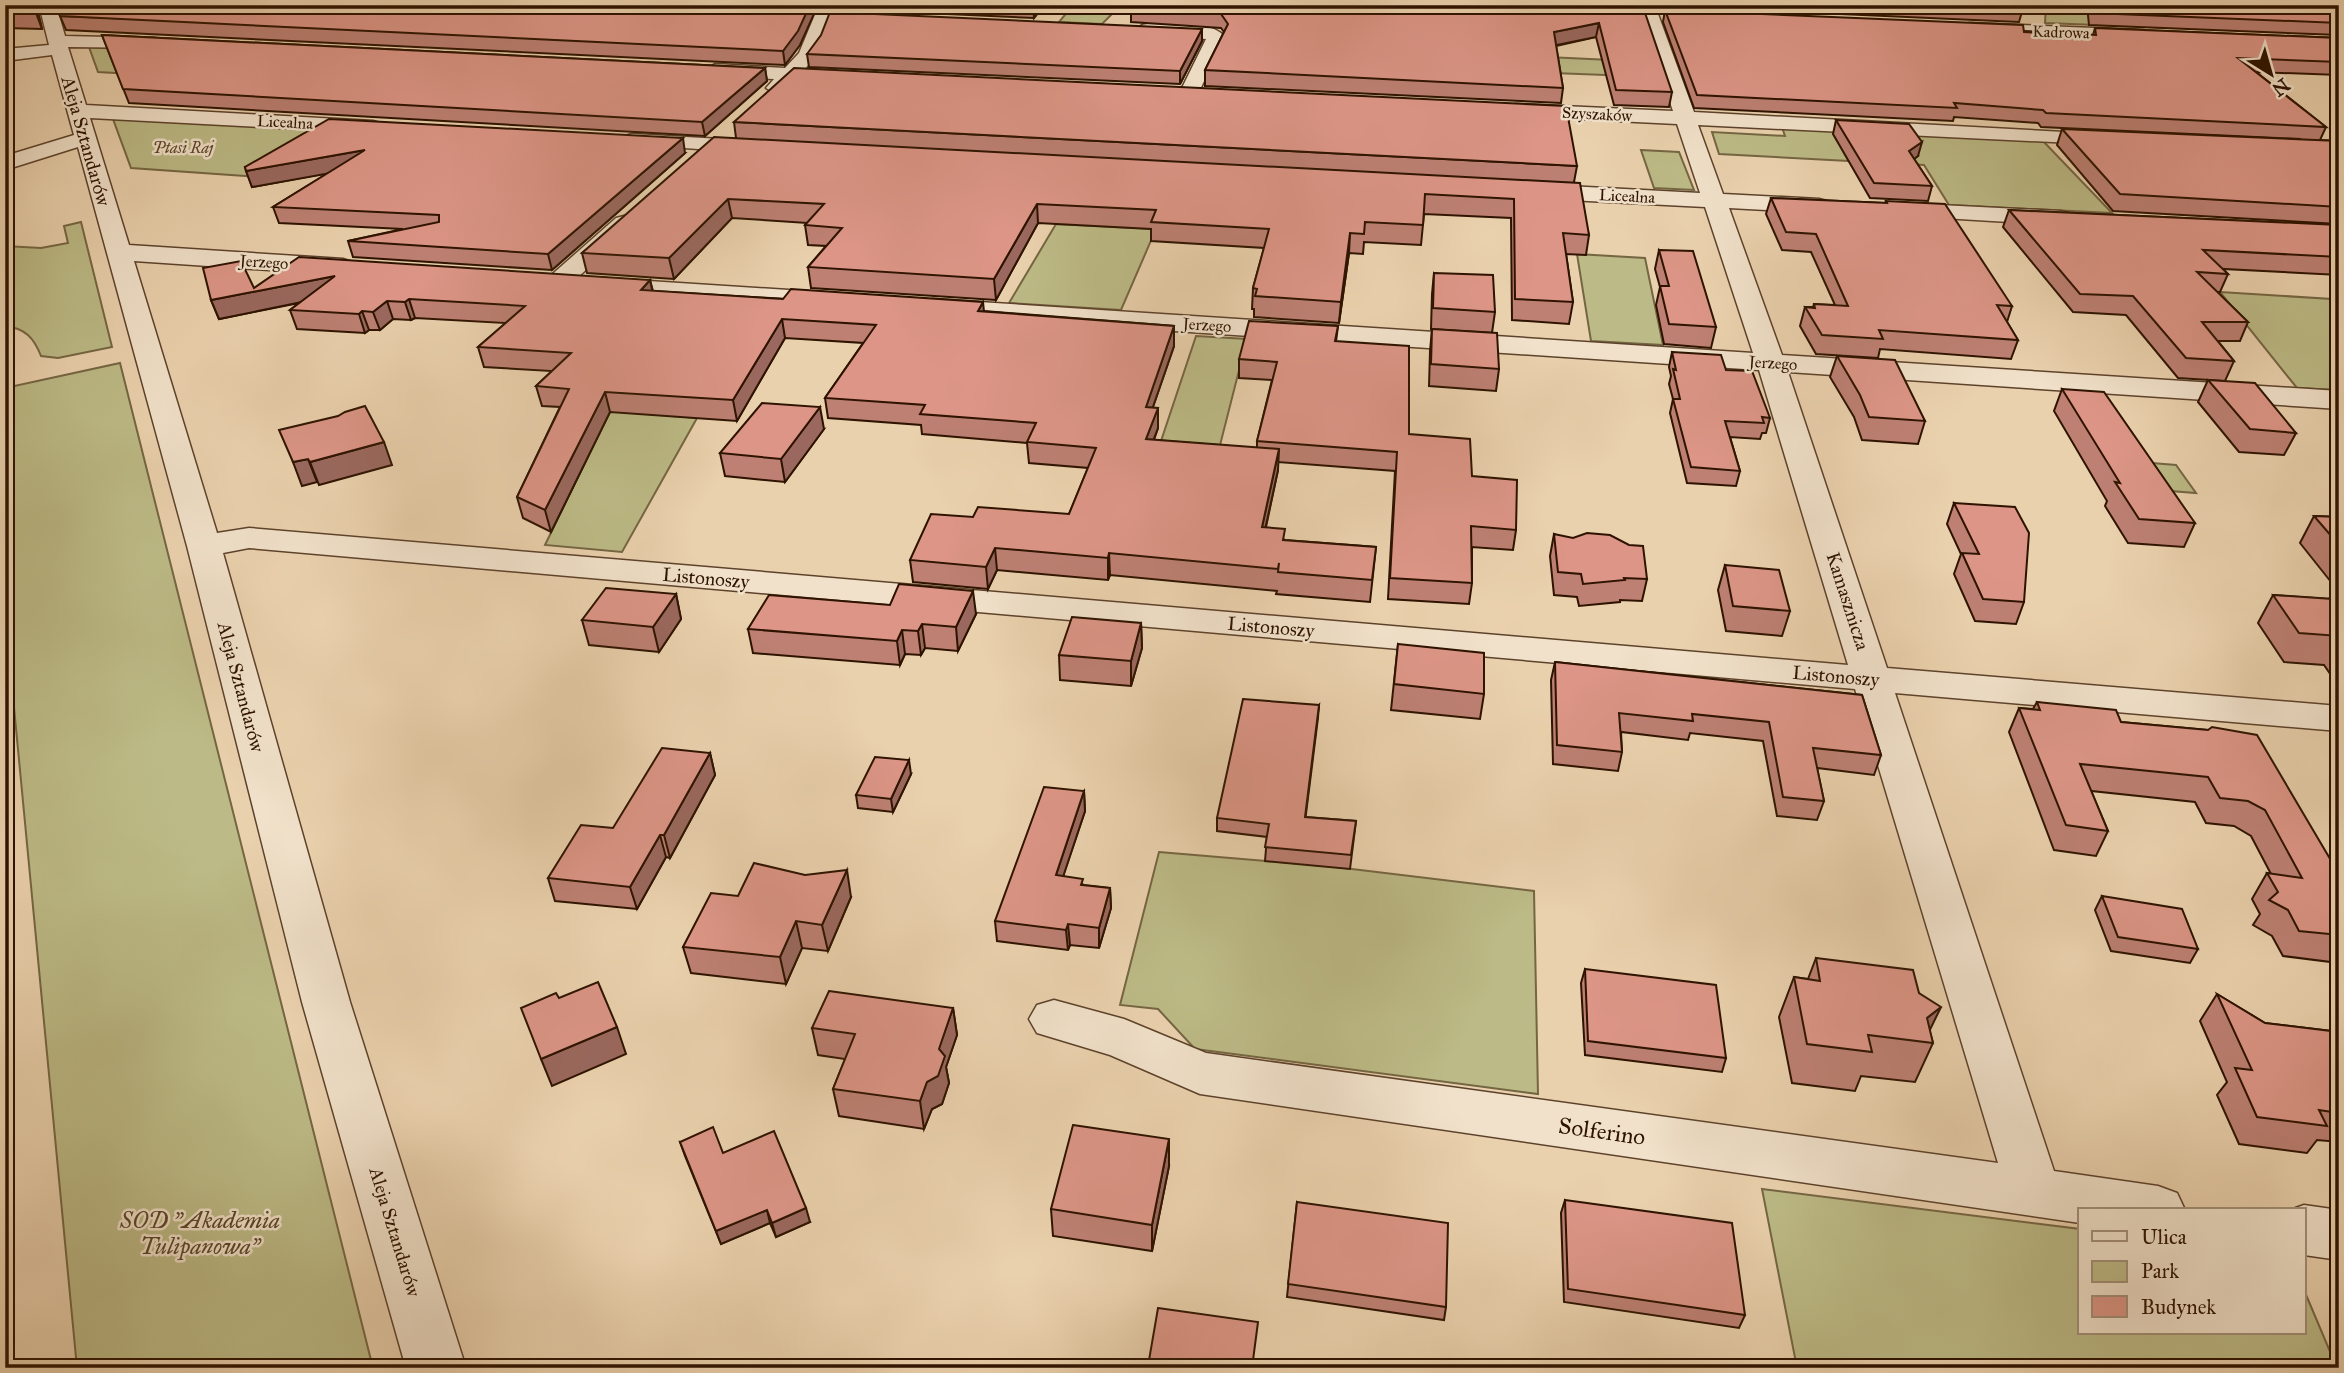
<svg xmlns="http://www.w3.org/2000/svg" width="2344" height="1373" font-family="'IM FELL Great Primer',serif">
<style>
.green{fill:#bcba86;stroke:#756643;stroke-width:2}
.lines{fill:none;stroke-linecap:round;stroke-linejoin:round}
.minor-casing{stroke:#5d422b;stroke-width:3}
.minor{fill:#f1e1ca;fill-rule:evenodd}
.wall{fill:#bd8073;stroke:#2e1300;stroke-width:2}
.shaded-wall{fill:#9a685e;stroke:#2e1300;stroke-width:2}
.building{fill:#dc9586;stroke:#2e1300;stroke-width:2}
.labels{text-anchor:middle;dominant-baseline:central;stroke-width:5;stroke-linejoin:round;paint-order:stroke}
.far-street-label{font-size:16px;fill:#2e1300;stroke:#f1e1ca}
.far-park-label{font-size:16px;font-style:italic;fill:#594528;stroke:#f1e1ca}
.street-label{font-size:19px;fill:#2e1300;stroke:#f1e1ca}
.near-street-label{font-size:23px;fill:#2e1300;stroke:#f1e1ca}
.near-park-label{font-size:23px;font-style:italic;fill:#594528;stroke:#f1e1ca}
</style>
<rect width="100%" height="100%" fill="#ead1ad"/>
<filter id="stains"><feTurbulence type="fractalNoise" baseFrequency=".00286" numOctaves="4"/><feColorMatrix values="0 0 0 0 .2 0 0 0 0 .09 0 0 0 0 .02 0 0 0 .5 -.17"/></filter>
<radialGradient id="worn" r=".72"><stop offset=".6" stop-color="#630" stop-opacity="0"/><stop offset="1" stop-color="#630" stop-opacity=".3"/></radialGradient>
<g class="green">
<polygon points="1073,5 1121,5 1102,24 1059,22"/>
<polygon points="2046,5 2079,5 2173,15 2175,28 2045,23"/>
<polygon points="89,47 203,51 151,75 98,72"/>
<polygon points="1526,56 1653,62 1658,77 1527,72"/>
<polygon points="113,119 339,131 261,177 131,168"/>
<polygon points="1782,127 2043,141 2112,213 1949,205 1924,165 1719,154 1712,132 1785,136"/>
<polygon points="1641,150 1679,152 1694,190 1654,188"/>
<path d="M 81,222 L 112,347 L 58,358 L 41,356 C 34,338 25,328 5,326 L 5,246 L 41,248 L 68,243 L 64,226 Z"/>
<polygon points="1056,224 1156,229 1121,310 1009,303"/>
<polygon points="1577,254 1645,258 1663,345 1591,341"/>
<polygon points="2220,292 2332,299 2339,306 2339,390 2297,388"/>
<polygon points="1196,336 1247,339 1217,457 1157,453"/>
<polygon points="120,363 373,1368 77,1368 5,613 5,388"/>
<polygon points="610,411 697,418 622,552 545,545"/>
<polygon points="2127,461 2176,465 2196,493 2145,489"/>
<polygon points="1159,852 1327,866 1534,891 1538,1094 1195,1049 1158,1009 1120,1005"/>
<polygon points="1762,1189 2080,1229 2080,1333 2304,1333 2304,1290 2337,1368 1797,1368"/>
</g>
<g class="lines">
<defs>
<g id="minor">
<polygon points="39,5 56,5 65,36 155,38 164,43 155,48 68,47 86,105 373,121 380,123 383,127 380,131 373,133 90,118 129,245 343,259 352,262 356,267 352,272 343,275 134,261 217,533 249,528 1848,665 1759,370 933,315 924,313 920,307 924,301 933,299 1753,353 1705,207 1530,198 1522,196 1519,191 1522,186 1530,184 1700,193 1677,124 1516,116 1509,114 1506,110 1509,106 1516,104 1673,111 1640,14 1649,9 1658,14 1694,112 2120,135 2124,139 2120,143 2113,145 1698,125 1723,194 1819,199 1827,201 1831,206 1827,211 1819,213 1729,208 1782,355 2339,391 2339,409 1788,372 1887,668 2339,706 2339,731 1895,693 2054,1171 2158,1186 2177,1193 2185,1210 2080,1210 2080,1223 1200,1094 1110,1055 1037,1033 1029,1019 1037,1005 1054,1000 1124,1019 1206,1053 1998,1163 1855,689 249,548 223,553 350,1002 466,1368 406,1368 302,1002 187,546 78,147 5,170 5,156 74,135 52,55 5,61 5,49 49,45"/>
<polygon points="819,5 836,5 816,55 805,69 847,72 850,76 847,80 795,80 783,92 776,94 766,88 774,79 715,76 706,70 715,64 785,68 799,53"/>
<polygon points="1970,23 2144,30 2153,35 2144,40 1964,32 1961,28 1964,24"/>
<path d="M 1148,24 C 1170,25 1210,19 1225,37 L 1196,98 L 1189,100 L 1179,94 L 1206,39 L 1142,33 L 1139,29 L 1142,25 Z"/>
<polygon points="632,134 757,141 765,142 768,147 765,152 757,153 625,144 621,140 625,136"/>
<polygon points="1900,203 2061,211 2069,213 2073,218 2069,223 2061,225 1892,215 1888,210 1892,205"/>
<polygon points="624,216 632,218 636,223 632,228 566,288 557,291 548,288 544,283 548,278 616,218"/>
<polygon points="602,278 835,293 844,295 848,301 844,307 835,309 593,291 589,286 593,281"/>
<polygon points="2304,1205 2339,1210 2339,1260 2304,1255 2304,1210 2290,1210"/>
</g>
</defs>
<use href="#minor" class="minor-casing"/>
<use href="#minor" class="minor"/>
</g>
<g class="wall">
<polygon points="5,5 37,8 42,29 5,28"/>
<polygon points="837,5 1044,5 1034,18 838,9"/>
<polygon points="1605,5 1672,92 1669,107 1614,105 1596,37 1556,46 1563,88 1561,103 1205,86 1205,70 1224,32 1221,28 1131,22 1131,9"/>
<polygon points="1640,5 2023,5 2023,8 2019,22"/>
<polygon points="2087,5 2339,5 2339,35 2089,25"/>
<polygon points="1665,10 2093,35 2095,28 2339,38 2339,75 2256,72 2326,127 2320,140 2339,141 2339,224 2113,211 2057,145 2062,129 2301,139 2041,127 2038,123 1954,117 1953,121 1694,108 1663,22"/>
<polygon points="60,16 800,45 785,65 66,30"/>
<polygon points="102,35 765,68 767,81 705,136 129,103"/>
<polygon points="1202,41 1180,84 809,67 807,54"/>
<polygon points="1836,120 1918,156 1914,159 1932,186 1928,201 1870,198 1833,134"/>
<polygon points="734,122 1577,166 1574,182 1589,235 1586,255 1566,254 1573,302 1569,324 1512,320 1511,218 1424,214 1421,245 1364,242 1363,254 1349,253 1339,323 1254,317 1254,309 1252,309 1253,288 1264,248 1151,241 1151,229 1038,223 996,300 811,288 808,267 826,246 808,245 805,225 808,223 732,218 674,279 587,273 582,253 736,138"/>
<polygon points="685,153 552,270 353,257 348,241 403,229 279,223 273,207 328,173 252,187 245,167"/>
<polygon points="1771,198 1885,203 1886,201 2012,306 2007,322 2018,340 2011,359 1880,349 1878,358 1816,354 1800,326 1805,307 1813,307 1814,304 1835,305 1811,252 1782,250 1766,214"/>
<polygon points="2009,210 2339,225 2339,275 2223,269 2228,274 2220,292 2217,292 2248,322 2240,341 2218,341 2234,361 2225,381 2178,378 2126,315 2073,312 2003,227"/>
<polygon points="1659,250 1716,327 1711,348 1664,344 1656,305 1660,287 1655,269"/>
<polygon points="1434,273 1495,312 1492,333 1431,329 1432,294"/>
<polygon points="650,280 653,291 984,311 1174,326 1174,346 1153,407 1158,428 1154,440 1257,448 1257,441 1272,380 1239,378 1239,359 1338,326 1336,342 1409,434 1472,476 1516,530 1513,550 1472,547 1472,583 1469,604 1388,599 1395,471 1278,462 1278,470 1266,527 1285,540 1376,547 1370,602 1276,594 1277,591 1110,575 1108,580 997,570 988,589 913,582 910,560 973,517 1069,514 1088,468 1029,463 1027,443 922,434 921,425 828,418 825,398 863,343 785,338 737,421 610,412 551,532 523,518 517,497 560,407 542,406 536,386 552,371 484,367 478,347 506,323 415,318 411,320 393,319 380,330 369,330 365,333 297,329 290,310 299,303 219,319 211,300 254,288"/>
<polygon points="1432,329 1499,369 1496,391 1429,386 1430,351"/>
<polygon points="1672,352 1726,370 1770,418 1766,433 1762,433 1760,439 1730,437 1740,471 1736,486 1687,483 1670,413 1673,399 1669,384 1671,376 1669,367"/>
<polygon points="1837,356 1925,421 1918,444 1862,440 1854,417 1830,377"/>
<polygon points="2208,380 2296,433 2284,455 2239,452 2198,402"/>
<polygon points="2062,389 2195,523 2184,547 2128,543 2105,506 2107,501 2054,411"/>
<polygon points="824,429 785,482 725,476 720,453"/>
<polygon points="1954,503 2024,602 2016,624 1975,621 1954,574 1961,554 1947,524"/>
<polygon points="2314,516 2339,517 2339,592 2300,543"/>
<polygon points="1554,534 1647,579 1642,601 1620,600 1620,602 1579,606 1577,597 1554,595 1550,556"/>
<polygon points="1725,565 1790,611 1782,636 1726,631 1718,590"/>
<polygon points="676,594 681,619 659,652 589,645 582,620"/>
<polygon points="2273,595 2329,599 2331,595 2339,596 2339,681 2335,681 2324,665 2284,662 2258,623"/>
<polygon points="976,614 958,651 925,648 921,655 905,654 900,665 753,653 748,629"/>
<polygon points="1141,623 1142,648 1131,686 1060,680 1059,655"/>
<polygon points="1398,644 1484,694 1480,719 1391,710"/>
<polygon points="1555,662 1862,695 1881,755 1874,775 1817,768 1824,801 1817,820 1777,816 1763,741 1690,733 1688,740 1621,732 1622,752 1618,771 1553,764 1551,680"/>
<polygon points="2037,702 2121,722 2208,730 2339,874 2339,963 2283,956 2272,936 2253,925 2260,914 2252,899 2267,873 2271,874 2251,836 2234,826 2206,823 2195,802 2091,791 2108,831 2096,856 2054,850 2009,732 2019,708 2033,709"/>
<polygon points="1319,705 1305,817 1356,821 1350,869 1265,861 1267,837 1217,831 1217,818"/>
<polygon points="710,753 715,775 670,858 666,857 637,909 555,901 548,878"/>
<polygon points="911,774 893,812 858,808 856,795"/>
<polygon points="1084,791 1085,811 1063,876 1084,885 1110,888 1111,908 1099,948 1070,945 1068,950 997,941 995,921"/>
<polygon points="738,896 851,897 828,951 802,948 786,984 691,973 683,947"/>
<polygon points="2102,896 2198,949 2190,963 2111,951 2095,910"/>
<polygon points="1816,958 1919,993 1933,1043 1915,1082 1861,1076 1855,1091 1792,1083 1779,1017 1794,977 1808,979"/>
<polygon points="1585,969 1726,1058 1722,1072 1585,1055 1581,983"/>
<polygon points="2217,994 2265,1023 2339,1032 2339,1142 2317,1140 2307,1153 2239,1144 2217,1095 2227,1082 2200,1021"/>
<polygon points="953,1008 957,1035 946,1067 949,1083 942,1104 932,1109 924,1129 839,1116 833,1089 845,1059 818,1055 812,1028"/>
<polygon points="680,1142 723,1153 810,1222 776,1237 770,1223 721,1244 685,1156"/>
<polygon points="1169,1166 1152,1251 1053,1236 1051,1209"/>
<polygon points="1565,1200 1745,1315 1739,1328 1564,1302 1561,1213"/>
<polygon points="1297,1202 1446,1307 1444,1320 1287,1297"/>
</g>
<g class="shaded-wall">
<polygon points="33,5 36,5 37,8 42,29"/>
<polygon points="810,5 818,5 800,45 785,65 783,51"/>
<polygon points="1033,5 1044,5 1034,18"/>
<polygon points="1599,23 1596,37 1552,46 1554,32"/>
<polygon points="1202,29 1202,41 1180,84 1180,71"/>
<polygon points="765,68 767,81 705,136 702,122"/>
<polygon points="683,138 685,153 552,270 548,254"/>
<polygon points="1922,142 1918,156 1905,166 1909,151"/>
<polygon points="365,150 370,166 252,187 246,171"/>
<polygon points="728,199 732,218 674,279 669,258"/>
<polygon points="1037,204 1038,223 996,300 994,279"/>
<polygon points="1350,233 1349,253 1339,323 1341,302"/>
<polygon points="335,276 341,294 219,319 211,300"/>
<polygon points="650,280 654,299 641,290"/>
<polygon points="409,299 415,318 411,320 405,302"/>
<polygon points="387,301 393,319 380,330 373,312"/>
<polygon points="983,302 985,321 978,311"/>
<polygon points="362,311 369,330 365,333 359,314"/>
<polygon points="782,319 785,338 737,421 733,400"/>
<polygon points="1174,326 1174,346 1146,427 1146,407"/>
<polygon points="605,392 610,412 551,532 545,510"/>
<polygon points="820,407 824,429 785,482 781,459"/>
<polygon points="1158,408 1158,428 1146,459 1146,439"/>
<polygon points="384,442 392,465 319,485 310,462"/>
<polygon points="1279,449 1278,470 1261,548 1262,527"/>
<polygon points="308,459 317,482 302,486 293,462"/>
<polygon points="995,548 997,570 988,589 986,567"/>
<polygon points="1109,553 1110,575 1108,580 1108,558"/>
<polygon points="973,591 976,614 958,651 956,627"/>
<polygon points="676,594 681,619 659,652 653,627"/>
<polygon points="1141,623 1142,648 1131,686 1131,661"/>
<polygon points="922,624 925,648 921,655 918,631"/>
<polygon points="902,630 905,654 900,665 897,641"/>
<polygon points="1319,705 1318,718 1304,830 1305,817"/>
<polygon points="710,753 715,775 670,858 664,835"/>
<polygon points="909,760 911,774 893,812 891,799"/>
<polygon points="1084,791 1085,811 1057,895 1056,875"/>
<polygon points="660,835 666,857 637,909 630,887"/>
<polygon points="847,870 851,897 828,951 822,925"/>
<polygon points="1110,888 1111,908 1099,948 1099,928"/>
<polygon points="796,921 802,948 786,984 780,957"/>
<polygon points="1068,924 1070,945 1068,950 1066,930"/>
<polygon points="1941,1007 1924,1042 1927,1018"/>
<polygon points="953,1008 957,1035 946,1067 949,1083 942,1104 932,1109 924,1129 920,1101"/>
<polygon points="617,1027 626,1054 552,1086 541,1059"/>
<polygon points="1169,1139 1169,1166 1152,1251 1152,1225"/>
<polygon points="806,1208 810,1222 776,1237 772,1223"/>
<polygon points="767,1210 770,1223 721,1244 716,1231"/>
</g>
<g class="building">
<polygon points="5,5 33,5 35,12 5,11"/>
<polygon points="57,5 810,5 798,31 783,51 60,16"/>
<polygon points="1134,5 1605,5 1643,7 1672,92 1616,90 1599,23 1554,32 1563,88 1205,70 1228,24 1221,14 1131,9"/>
<polygon points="1964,5 2023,5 2023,8"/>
<polygon points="2093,5 2339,5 2339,23 2093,13"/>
<polygon points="1665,10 2023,25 2024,32 2096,35 2095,28 2339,38 2339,62 2238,58 2326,127 2046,113 2043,110 1954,103 1957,108 1697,95"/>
<polygon points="830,12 1202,29 1180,71 807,54 821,35"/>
<polygon points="102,35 765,68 702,122 123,89"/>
<polygon points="794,68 1566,106 1577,166 734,122"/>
<polygon points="329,119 683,138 548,254 348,241 439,222 439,215 273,207 365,150 246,171 245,167"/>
<polygon points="1836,120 1909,124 1922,142 1909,151 1932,186 1874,183"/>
<polygon points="2062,129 2339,141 2339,207 2120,194"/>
<polygon points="714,137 1580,183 1589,235 1563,233 1573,302 1515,299 1514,199 1425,194 1423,225 1365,222 1364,234 1350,233 1341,302 1255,296 1257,289 1253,288 1269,229 1151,222 1156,210 1037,204 994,279 808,267 842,228 805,225 824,204 728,199 669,258 582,253"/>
<polygon points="1771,198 1887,203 1886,201 1945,204 2012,306 1997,305 2018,340 1879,330 1883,339 1822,335 1805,307 1815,308 1814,304 1848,306 1816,234 1786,232"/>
<polygon points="2009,210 2339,225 2339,257 2203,250 2228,274 2197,272 2248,322 2202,322 2234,361 2186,358 2133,296 2080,294"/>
<polygon points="1659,250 1693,251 1716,327 1669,324 1660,286 1669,286"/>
<polygon points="299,257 650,280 641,290 783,299 791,289 983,302 978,311 1174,326 1146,407 1158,408 1146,439 1279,449 1262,527 1285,529 1283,540 1376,547 1372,580 1278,572 1279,563 1278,569 1109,553 1108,558 995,548 986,567 910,560 931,514 973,517 978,507 1069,514 1096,448 1027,442 1036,423 920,414 925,405 825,398 876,325 782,319 733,400 605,392 545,510 517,497 569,389 536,386 571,353 478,347 525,306 409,299 405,302 387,301 373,312 362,311 359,314 290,310 335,276 211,300 203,268 241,261 254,288"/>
<polygon points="1434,273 1493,275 1495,312 1433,308"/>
<polygon points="1249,321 1338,326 1335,341 1409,346 1409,434 1470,439 1472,476 1517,480 1516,530 1471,526 1472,583 1390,578 1397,452 1257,441 1277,362 1239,359"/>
<polygon points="1432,329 1497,333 1499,369 1431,364"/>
<polygon points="1672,352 1721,355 1726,370 1752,371 1770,418 1762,417 1764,423 1725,421 1740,471 1691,467 1673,399 1680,399 1673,369 1676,370"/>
<polygon points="1837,356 1895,360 1925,421 1869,417 1860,395"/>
<polygon points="2208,380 2255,383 2296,433 2250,429"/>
<polygon points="2062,389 2104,392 2195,523 2139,519 2115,482 2120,483"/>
<polygon points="762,403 820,407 781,459 720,453"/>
<polygon points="365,406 384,442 310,462 308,459 293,462 279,430 338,416 345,412"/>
<polygon points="1954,503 2015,507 2029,533 2024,602 1983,599 1962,553 1979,554"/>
<polygon points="2314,516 2339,517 2339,545"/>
<polygon points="1587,533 1610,535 1629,545 1643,546 1647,579 1624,578 1625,580 1583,584 1581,574 1558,572 1554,534 1573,538"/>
<polygon points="1725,565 1779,570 1790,611 1733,606"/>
<polygon points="899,584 973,591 956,627 922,624 918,631 902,630 897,641 748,629 769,595 890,605"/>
<polygon points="606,588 676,594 653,627 582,620"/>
<polygon points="2273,595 2334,599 2331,595 2339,596 2339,636 2299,633"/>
<polygon points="1072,617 1141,623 1131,661 1059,655"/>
<polygon points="1398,644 1484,653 1484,694 1394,684"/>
<polygon points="1555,662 1862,695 1881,755 1813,748 1824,801 1783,797 1769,722 1692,714 1693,721 1619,713 1622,752 1557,745"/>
<polygon points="1243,699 1319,705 1305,817 1356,821 1351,855 1265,847 1269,824 1217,818"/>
<polygon points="2037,702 2116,710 2121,722 2208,730 2212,727 2257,735 2339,874 2339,935 2299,931 2288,910 2269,900 2278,892 2267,873 2302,878 2265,810 2248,801 2220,798 2208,777 2080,764 2108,831 2066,825 2019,708 2040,710"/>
<polygon points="662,748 710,753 664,835 660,835 630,887 548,878 581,825 613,828"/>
<polygon points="875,757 909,760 891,799 856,795"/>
<polygon points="1044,787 1084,791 1056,875 1083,879 1081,885 1110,888 1099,928 1068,924 1066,930 995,921"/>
<polygon points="754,863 805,875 847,870 822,925 796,921 780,957 683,947 711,893 738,896"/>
<polygon points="2102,896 2182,909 2198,949 2118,937"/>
<polygon points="1816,958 1913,970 1919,993 1941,1007 1927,1018 1933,1043 1868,1035 1872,1052 1807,1044 1794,977 1820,981"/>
<polygon points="1585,969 1716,985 1726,1058 1588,1041"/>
<polygon points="598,982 617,1027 541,1059 521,1008 556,993 559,998"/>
<polygon points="829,991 953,1008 939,1049 945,1056 938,1076 927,1082 920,1101 833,1089 855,1034 812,1028"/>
<polygon points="2217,994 2265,1023 2339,1032 2339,1113 2319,1110 2327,1126 2257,1117 2235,1068 2252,1070"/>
<polygon points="1073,1125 1169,1139 1152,1225 1051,1209"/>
<polygon points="713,1127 723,1153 774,1131 806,1208 772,1223 767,1210 716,1231 680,1142"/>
<polygon points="1565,1200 1732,1223 1745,1315 1568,1289"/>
<polygon points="1297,1202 1448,1223 1446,1307 1288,1284"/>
<polygon points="1158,1308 1258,1322 1252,1368 1157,1368 1148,1366"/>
</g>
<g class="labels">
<g class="far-street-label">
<text transform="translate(2061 32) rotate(2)">Kadrowa</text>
<text transform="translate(1597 114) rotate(3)">Szyszaków</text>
<text transform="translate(285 122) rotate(3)">Licealna</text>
<text transform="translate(1627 196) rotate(3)">Licealna</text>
<text transform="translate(264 262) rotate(4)">Jerzego</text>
<text transform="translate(1207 325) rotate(4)">Jerzego</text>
<text transform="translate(1773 363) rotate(4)">Jerzego</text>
</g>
<g class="far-park-label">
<text x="183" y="147">Ptasi Raj</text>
</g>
<g class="street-label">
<text transform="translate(86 141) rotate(74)">Aleja Sztandarów</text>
<text transform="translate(706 578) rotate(5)">Listonoszy</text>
<text transform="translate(1848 601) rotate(72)">Kamasznicza</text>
<text transform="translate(1271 627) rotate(5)">Listonoszy</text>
<text transform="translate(1836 676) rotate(5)">Listonoszy</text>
<text transform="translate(241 687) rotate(75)">Aleja Sztandarów</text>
<text transform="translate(395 1232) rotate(73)">Aleja Sztandarów</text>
</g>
<g class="near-street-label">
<text transform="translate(1602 1131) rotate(8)">Solferino</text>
</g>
<g class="near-park-label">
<text x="200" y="1220">SOD "Akademia<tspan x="200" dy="26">Tulipanowa"</tspan></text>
</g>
</g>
<rect width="2344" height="1373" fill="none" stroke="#ead1ad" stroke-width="28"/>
<rect x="7" y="7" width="2330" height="1359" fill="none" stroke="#2e1300" stroke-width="3.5"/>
<rect x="14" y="14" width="2316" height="1345" fill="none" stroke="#2e1300" stroke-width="2"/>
<rect x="2078" y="1208" width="228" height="126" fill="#f1e1ca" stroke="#a38f79" stroke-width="2"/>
<rect x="2092" y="1231" width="35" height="10" fill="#f1e1ca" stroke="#a38f79" stroke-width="2"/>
<text x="2141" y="1244" font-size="21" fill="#2e1300">Ulica</text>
<rect x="2092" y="1261" width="35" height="21" fill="#bcba86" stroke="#a38f79" stroke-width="2"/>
<text x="2141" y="1278" font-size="21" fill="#2e1300">Park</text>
<rect x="2092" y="1296" width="35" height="21" fill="#dc9586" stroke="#a38f79" stroke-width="2"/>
<text x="2141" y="1314" font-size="21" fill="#2e1300">Budynek</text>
<g transform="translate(2271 74) rotate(143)" stroke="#f1e1ca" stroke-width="5" paint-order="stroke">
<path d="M0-5L12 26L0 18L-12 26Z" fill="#2e1300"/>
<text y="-10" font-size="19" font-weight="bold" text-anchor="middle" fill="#2e1300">N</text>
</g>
<rect width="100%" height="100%" filter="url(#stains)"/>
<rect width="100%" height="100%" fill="url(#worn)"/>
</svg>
